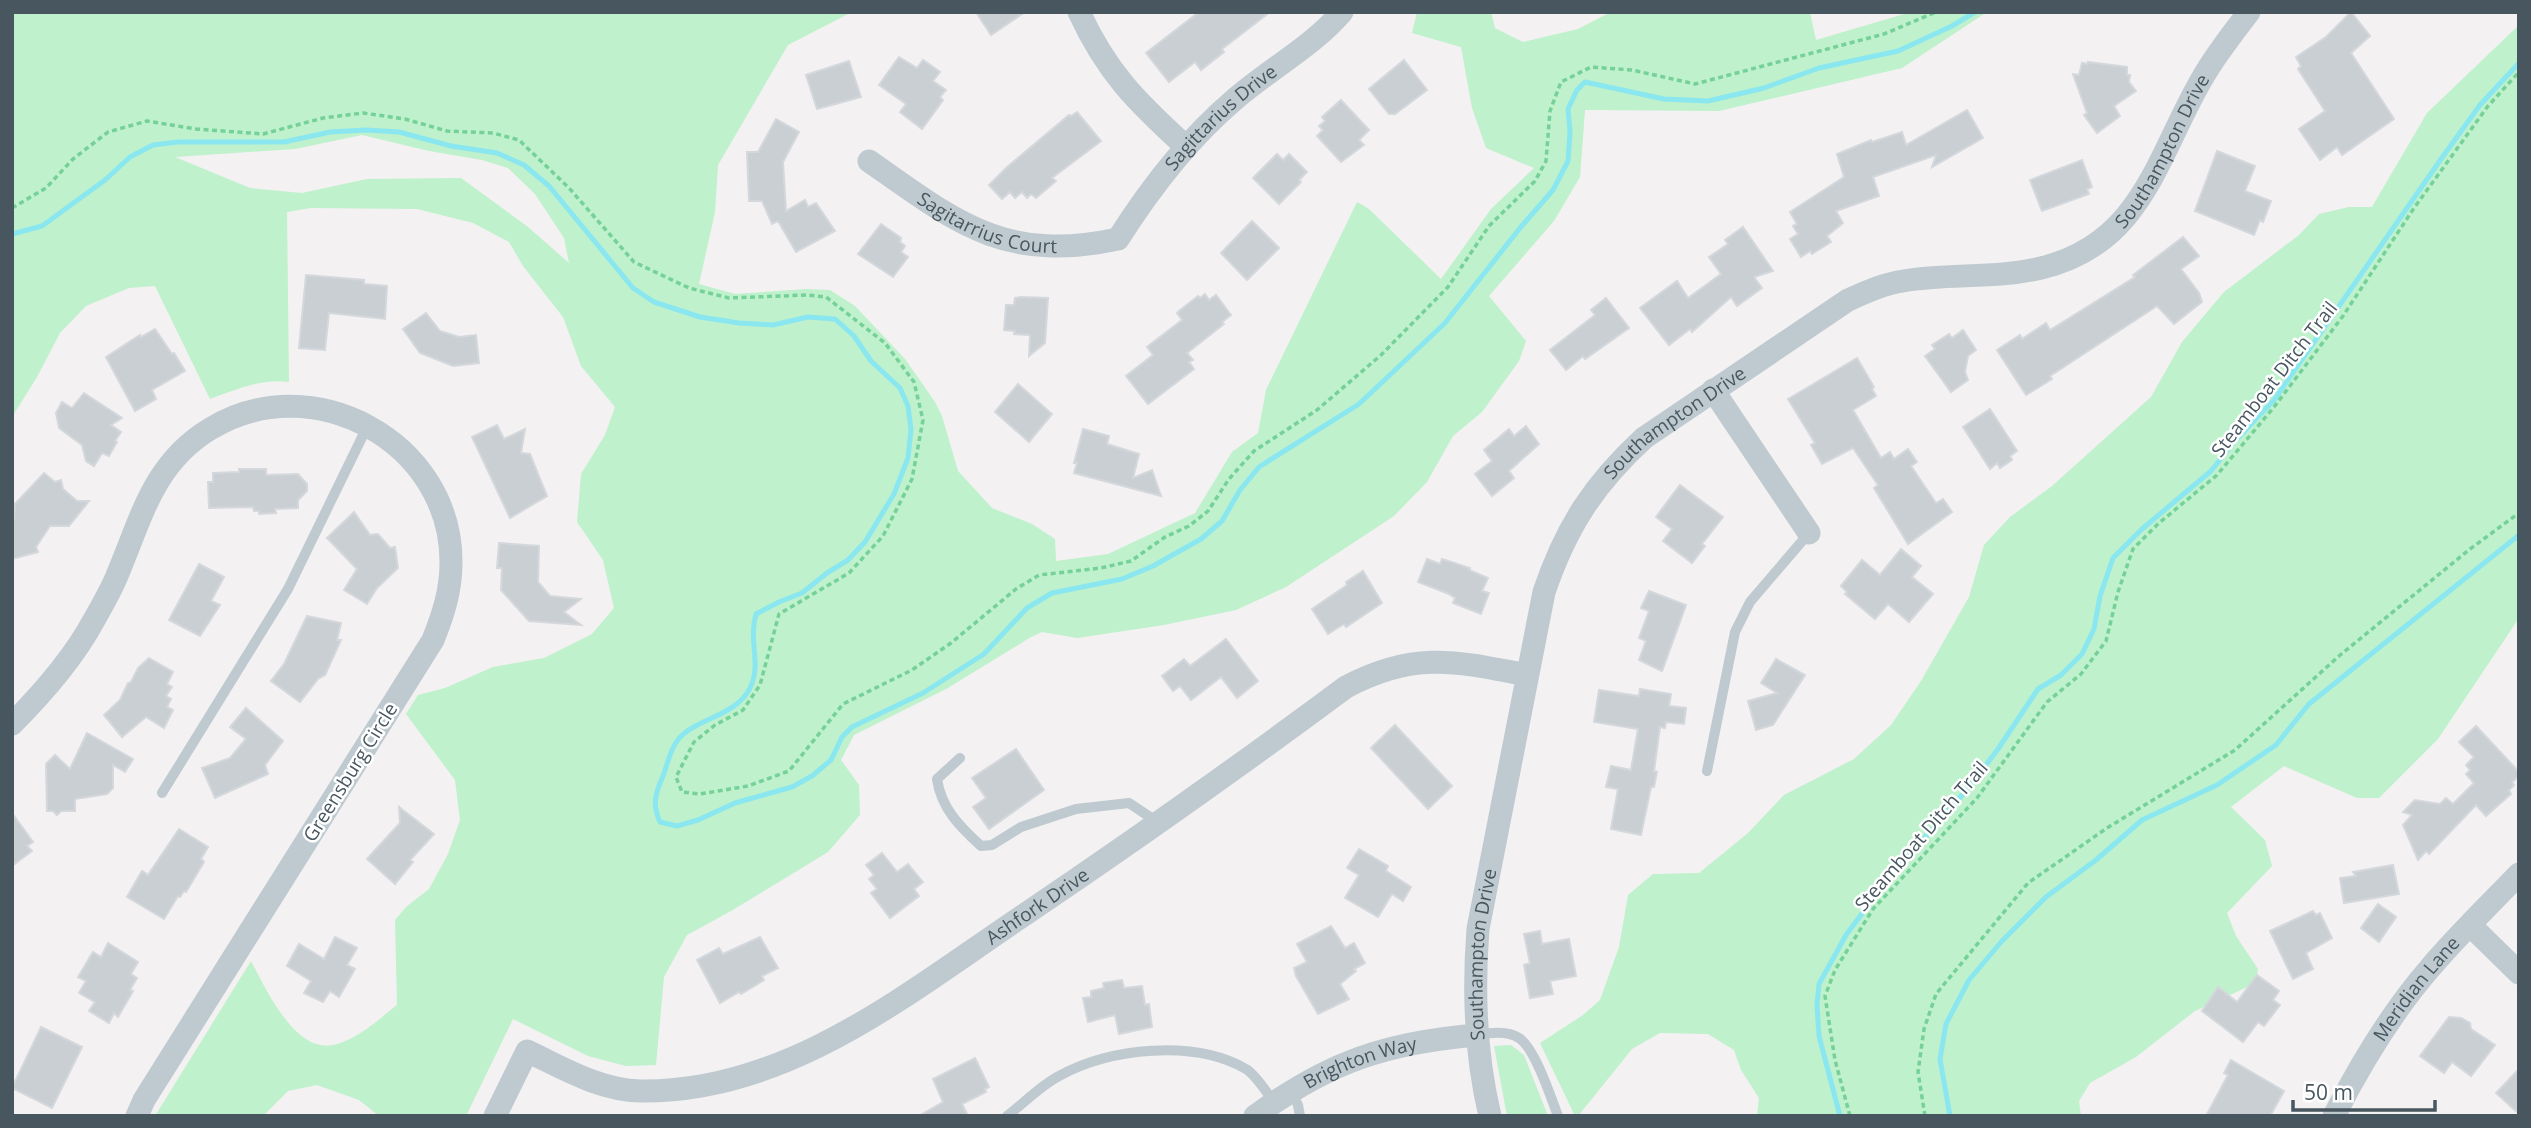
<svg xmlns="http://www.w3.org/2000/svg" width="2531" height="1128" font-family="'Open Sans',sans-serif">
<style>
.green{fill:#bef1cc;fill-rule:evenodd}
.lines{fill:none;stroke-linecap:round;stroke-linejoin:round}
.stream{stroke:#8ae7f0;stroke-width:5}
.building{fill:#cacfd3;stroke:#d4d8dc;stroke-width:2}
.path{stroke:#75d198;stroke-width:3.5;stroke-dasharray:5 3.5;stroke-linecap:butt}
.service{stroke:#becad0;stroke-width:10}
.minor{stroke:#becad0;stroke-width:23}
.labels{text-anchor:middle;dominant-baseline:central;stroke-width:5;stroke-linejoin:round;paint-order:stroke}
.street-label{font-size:19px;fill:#48575f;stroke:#fff}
</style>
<rect width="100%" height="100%" fill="#f3f1f1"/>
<g class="green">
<path d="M 12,12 L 852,12 L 788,45 L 718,165 L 715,212 L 699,284 L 735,294 L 806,289 L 830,290 L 855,306 L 905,359 L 935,402 L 942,416 L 958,471 L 992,508 L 1032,524 L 1055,539 L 1056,561 L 1108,554 L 1195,513 L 1232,452 L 1258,433 L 1266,390 L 1357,202 L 1369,209 L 1441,279 L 1491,209 L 1534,168 L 1486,148 L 1472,108 L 1461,47 L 1412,33 L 1417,12 L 1491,12 L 1495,28 L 1523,42 L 1578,29 L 1611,12 L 1810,12 L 1816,40 L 1911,12 L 1987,12 L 1902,68 L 1719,111 L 1585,110 L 1580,177 L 1554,221 L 1489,296 L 1526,341 L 1519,361 L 1482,412 L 1453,436 L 1427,482 L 1394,516 L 1286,587 L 1236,610 L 1164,625 L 1077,638 L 1042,632 L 1031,637 L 946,689 L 854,735 L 841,760 L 859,785 L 860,815 L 828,852 L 731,911 L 687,935 L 664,977 L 656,1065 L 626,1066 L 588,1056 L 513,1019 L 466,1116 L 379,1116 L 359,1100 L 317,1085 L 288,1091 L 263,1116 L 155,1116 L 251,961 C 266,989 295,1053 333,1045 C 357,1040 378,1020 397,1005 L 395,920 L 406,907 L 429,889 L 448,854 L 460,820 L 455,780 L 406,714 L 418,695 L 445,688 L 493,667 L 544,658 L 592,634 L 614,608 L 603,560 L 577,522 L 581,474 L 605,435 L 615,407 L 581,366 L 563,317 L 523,266 L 509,242 L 473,223 L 417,209 L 311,208 L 287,212 L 289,382 C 262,378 235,390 210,399 L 155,286 L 129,288 L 86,306 L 60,333 L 37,377 L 12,417 ZM 362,135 L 429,151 L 482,160 L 508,168 L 535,194 L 564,238 L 569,263 L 528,227 L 461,178 L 367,179 L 302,193 L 250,188 L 175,157 L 295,149 Z"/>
<polygon points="2519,25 2519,618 2438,739 2379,798 2357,798 2284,766 2231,807 2265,840 2272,866 2227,913 2236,936 2258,969 2256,983 2195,1011 2136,1057 2090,1083 2079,1101 2081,1116 1757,1116 1759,1098 1741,1070 1734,1050 1708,1034 1660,1033 1632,1049 1578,1116 1575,1116 1540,1043 1583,1015 1600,1000 1619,947 1628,895 1653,874 1699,873 1748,833 1784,795 1854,759 1891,725 1921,681 1969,597 1984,545 2010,517 2052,486 2151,397 2182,342 2224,292 2299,235 2319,214 2349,207 2372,207 2427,113"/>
<polygon points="1511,1045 1524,1055 1548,1116 1507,1116 1494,1046"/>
</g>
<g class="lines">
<g class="stream">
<path d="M 12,234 L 42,226 L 105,180 L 130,157 L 153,145 L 178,142 L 284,142 L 330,132 L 366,130 L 399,132 L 451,146 L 497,153 L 524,165 L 549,186 L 633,288 L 654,302 L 700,317 L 739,323 L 773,325 L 808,317 L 835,319 L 854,336 L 871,361 L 900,388 L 908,406 L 911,429 L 908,458 L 894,494 L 865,542 L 848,560 L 827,573 L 802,593 L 779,602 L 756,614 C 748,642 762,664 750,688 C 736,717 694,718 677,741 C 670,750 667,766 663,776 C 655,794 652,804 660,822 L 677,826 L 698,820 L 735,803 L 792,787 L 812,776 L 831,760 L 842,737 L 852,727 L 923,693 L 984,654 L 1027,608 L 1052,593 L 1122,579 L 1153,566 L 1201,539 L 1222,521 L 1240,490 L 1259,467 L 1359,404 L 1445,323 L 1520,228 L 1553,190 L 1568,161 L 1570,132 L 1568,109 L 1577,90 L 1585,82 L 1664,99 L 1708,101 L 1764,88 L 1819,68 L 1898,51 L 1952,26 L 1975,12"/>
<polyline points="1840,1116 1819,1036 1817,1005 1819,984 1846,935 1885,883 1971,785 1998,749 2038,689 2061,675 2082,654 2094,629 2100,596 2113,558 2142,529 2211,471 2234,442 2274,400 2441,159 2480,105 2519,63"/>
<polyline points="1950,1116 1940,1059 1946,1024 1969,980 2002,941 2046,897 2096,860 2142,820 2217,785 2276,745 2309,704 2519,535"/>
</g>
</g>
<g class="building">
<polygon points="976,12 1025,12 991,35"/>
<polygon points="1199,12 1270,12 1222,49 1224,52 1201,70 1195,62 1169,82 1146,53"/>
<polygon points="2351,12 2370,36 2351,53 2394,119 2342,155 2337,147 2320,160 2299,129 2325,111 2298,69 2301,66 2296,57 2326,37"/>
<polygon points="899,57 917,68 923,60 940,72 933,81 946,90 940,97 943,100 922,129 900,112 906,104 879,85"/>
<polygon points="1404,60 1427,90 1395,114 1389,114 1369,89"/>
<polygon points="849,61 861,97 817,109 806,75"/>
<polygon points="2088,62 2127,67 2127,75 2130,75 2129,82 2136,91 2114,106 2120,116 2097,133 2084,115 2087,113 2073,74 2079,75 2082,63 2088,64"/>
<polygon points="1341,100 1369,130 1359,140 1364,145 1341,162 1317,136 1323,130 1319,126 1325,121 1322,117"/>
<polygon points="1967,110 1983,138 1932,167 1936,155 1873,177 1879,196 1836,211 1843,223 1827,236 1831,242 1812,254 1810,251 1801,257 1790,239 1798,234 1793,226 1797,224 1790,212 1844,177 1837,154 1871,140 1872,142 1902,132 1906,145"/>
<polygon points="1077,112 1101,141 1052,178 1056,181 1036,198 1031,194 1027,198 1022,192 1015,198 1010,192 1002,199 989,185 1006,168 1069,115 1071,116"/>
<polygon points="776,119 799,132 783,162 786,211 805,200 808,207 816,203 835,231 796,252 778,221 772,224 762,201 749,201 747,152 758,152"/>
<polygon points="2217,151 2255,166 2245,191 2271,201 2263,222 2260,220 2254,235 2195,211"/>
<polygon points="1277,154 1283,160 1289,154 1307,172 1299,180 1301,182 1279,204 1253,178"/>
<polygon points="2082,160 2092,187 2087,189 2089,194 2042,211 2030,180"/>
<polygon points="1252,221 1279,248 1247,280 1221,253"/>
<polygon points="881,224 901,238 900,242 905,246 901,252 908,257 893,277 858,254"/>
<polygon points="1743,227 1773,271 1754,277 1762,288 1737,306 1731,297 1692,332 1690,329 1669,345 1640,308 1677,281 1688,298 1721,274 1709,257 1728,244 1725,240"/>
<polygon points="2183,237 2199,256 2181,269 2199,293 2202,302 2174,324 2157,306 2050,376 2052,379 2026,395 1997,350 2020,335 2022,339 2046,323 2050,330 2135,277 2133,275"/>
<polygon points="306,275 364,280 364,284 387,286 385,319 329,313 325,350 299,348"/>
<polygon points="1205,294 1209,300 1216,295 1231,315 1222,322 1224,324 1187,353 1193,360 1189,362 1194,369 1148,404 1126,376 1153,355 1147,347 1182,320 1177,313 1179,311 1198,296 1200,298"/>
<polygon points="1021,297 1048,298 1045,343 1029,356 1030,335 1014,334 1015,331 1004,330 1006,305 1014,305 1015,298"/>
<polygon points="1606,298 1629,328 1585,359 1583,356 1566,370 1550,350 1595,315 1591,310"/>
<polygon points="426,313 440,331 459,337 476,335 479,363 453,366 420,353 403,329"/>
<polygon points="155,329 172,354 174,353 185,371 152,390 156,399 135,411 106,357 140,335 141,337"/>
<polygon points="1963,330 1976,350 1968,356 1965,372 1968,380 1951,392 1925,356 1935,349 1932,345 1949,334 1952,338"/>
<polygon points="1857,358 1874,387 1872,389 1876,396 1853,410 1881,458 1890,452 1894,459 1908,449 1917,462 1911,466 1936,503 1943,499 1952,512 1908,544 1874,488 1878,485 1853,448 1822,464 1811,445 1815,443 1788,399"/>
<polygon points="1018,384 1052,414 1029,442 995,412"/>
<polygon points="84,393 122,418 111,425 121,432 115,441 117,442 109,456 102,453 94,466 86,461 82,445 59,428 56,413 62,402 72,408"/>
<polygon points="1990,409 2017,451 2010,456 2012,460 2000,468 1997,463 1990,469 1963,427"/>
<polygon points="497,425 504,439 525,429 521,453 530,454 547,496 510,518 472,437"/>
<polygon points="1526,426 1539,444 1509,471 1514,478 1492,496 1475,474 1492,461 1484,450 1509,429 1514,436"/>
<polygon points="1083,429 1109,436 1107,444 1139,454 1133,478 1152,470 1161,496 1074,473 1077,463 1074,463"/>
<polygon points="239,469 266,469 266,475 298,474 307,484 307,491 298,500 298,508 275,509 276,513 259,514 259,511 254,511 253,507 209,508 208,482 213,482 213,473 239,472"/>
<polygon points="44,473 55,482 61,480 63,489 77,501 89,501 69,526 50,526 36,547 38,552 12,559 12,519 14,519 15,504"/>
<polygon points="1680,485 1723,517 1702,544 1705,546 1692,563 1663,541 1672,529 1656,517"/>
<polygon points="354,512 370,535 378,534 390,548 395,547 398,568 377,588 367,604 344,590 357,569 327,538"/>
<polygon points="499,543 539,546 538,582 550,596 581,599 564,612 581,625 529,621 501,590 502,568 497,568"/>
<polygon points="1901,549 1921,566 1912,577 1933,594 1909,622 1888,604 1875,619 1845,594 1847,592 1841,586 1862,560 1880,575"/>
<polygon points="1427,559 1440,564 1442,559 1470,568 1469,570 1488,578 1482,591 1489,593 1481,614 1453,603 1455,598 1449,594 1418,582"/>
<polygon points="199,564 224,577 211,601 220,605 200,636 169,620"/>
<polygon points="1363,571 1382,603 1346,627 1344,624 1328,634 1312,609 1347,585 1346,582"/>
<polygon points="1649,591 1686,605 1662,671 1639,660 1646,641 1639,638 1649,611 1641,608"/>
<polygon points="307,616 341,623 337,640 341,640 325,675 318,679 300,702 271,681 284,664"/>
<polygon points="1226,639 1258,681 1237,698 1221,677 1191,700 1180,686 1173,691 1162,676 1184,659 1190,666"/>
<polygon points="149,658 173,672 167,684 172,687 166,696 171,699 167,707 173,710 164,728 146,717 122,737 104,715 120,700 128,683 131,682 138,668"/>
<polygon points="1776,659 1805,675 1773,725 1756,730 1748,701 1777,693 1761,683"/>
<polygon points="1640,689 1671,694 1669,706 1686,708 1684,724 1666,722 1665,728 1660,727 1654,771 1657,772 1654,787 1651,787 1641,835 1611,829 1618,789 1606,787 1611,766 1631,770 1638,729 1594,722 1599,690 1639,696"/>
<polygon points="246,708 283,741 265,765 268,774 215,798 202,768 230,758 246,739 230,727"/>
<polygon points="1395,725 1452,786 1428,809 1371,748"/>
<polygon points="2476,726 2519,772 2519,776 2512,782 2514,785 2509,790 2511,794 2486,816 2476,805 2429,854 2426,851 2418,860 2403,825 2412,815 2403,812 2415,800 2440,804 2446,798 2453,804 2474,783 2466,774 2470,770 2466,765 2474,757 2459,742"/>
<polygon points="87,733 133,759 125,772 113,765 113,788 107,794 75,799 75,811 61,811 57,815 53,811 47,811 46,764 55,755 70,769"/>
<polygon points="1016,749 1044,790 989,829 973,807 986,798 972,778"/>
<polygon points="399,807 434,834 410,860 413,862 395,884 367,859 400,823"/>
<polygon points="12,813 33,842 27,846 32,851 12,866"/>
<polygon points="179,829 208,847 201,859 204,862 186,892 184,891 180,897 178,896 164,919 127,897 142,871 148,875"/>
<polygon points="1359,849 1388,866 1386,871 1411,887 1403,901 1392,894 1378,917 1345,898 1359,875 1347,868"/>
<polygon points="882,853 897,872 908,864 923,882 914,889 919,896 890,918 871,893 877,889 869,879 874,875 866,865"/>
<polygon points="2393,865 2399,894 2344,903 2340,878 2356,876 2353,872"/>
<polygon points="2378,904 2396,917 2379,942 2361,928"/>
<polygon points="2313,911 2316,915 2320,913 2332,938 2306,953 2313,969 2293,979 2270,931"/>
<polygon points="1331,926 1345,948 1354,943 1365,963 1354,969 1356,971 1340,984 1349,999 1318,1014 1296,976 1294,968 1307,962 1297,944"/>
<polygon points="1540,931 1542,944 1569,939 1576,976 1550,981 1553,994 1530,998 1524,965 1530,963 1524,934"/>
<polygon points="335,937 357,948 347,965 355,969 339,997 330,991 323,1002 304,993 311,981 287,966 299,944 324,959"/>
<polygon points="760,937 778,968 762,976 764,980 741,994 739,992 720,1003 697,960 719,948 723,954"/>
<polygon points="108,943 138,962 131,974 137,978 130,990 133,991 118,1017 114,1013 109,1023 89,1011 95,1002 79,993 86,981 78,977 93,952 101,957"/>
<polygon points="2257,975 2279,991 2273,1000 2280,1005 2264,1026 2258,1022 2243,1042 2202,1011 2218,987 2237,1002"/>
<polygon points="1122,980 1124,988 1142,986 1145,1005 1149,1004 1152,1027 1119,1034 1115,1015 1088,1022 1083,998 1091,997 1091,991 1104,988 1103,983"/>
<polygon points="2449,1017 2461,1018 2470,1023 2471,1029 2495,1045 2471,1076 2452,1062 2444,1073 2420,1056"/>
<polygon points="41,1027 82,1047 52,1108 12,1088"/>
<polygon points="975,1058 989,1087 985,1089 986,1092 962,1104 968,1116 919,1116 943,1102 933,1079"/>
<polygon points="2231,1060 2284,1091 2270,1116 2206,1116 2228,1075 2224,1073"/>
<polygon points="2519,1069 2519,1114 2496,1093"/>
</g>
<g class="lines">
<g class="path">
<polyline points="12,208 46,188 73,159 108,132 147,121 196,129 263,134 323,118 363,113 405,119 447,131 493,133 519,140 569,188 634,262 689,288 729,298 807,295 826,297 885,343 914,382 923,420 912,479 883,536 849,573 779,614 760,685 743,710 715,725 694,742 676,777 682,792 700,794 748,786 789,771 843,704 912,670 951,643 1016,589 1039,575 1101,568 1131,561 1165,537 1189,526 1208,511 1229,479 1254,451 1317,410 1381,355 1448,287 1489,226 1535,181 1546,161 1550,111 1561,82 1591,67 1632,70 1695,84 1884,34 1936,12"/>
<polyline points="1850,1116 1835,1060 1825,996 1835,970 1873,909 1977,798 2047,702 2081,674 2106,641 2118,592 2133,549 2159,523 2217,475 2274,407 2343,316 2414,208 2488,106 2519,72"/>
<polyline points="1925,1116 1918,1072 1924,1029 1936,994 2028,883 2107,828 2235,750 2339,656 2470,549 2519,513"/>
</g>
<g class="service">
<path d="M 960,758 L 937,779 C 941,808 960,827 981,846 L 992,845 L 1021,827 L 1076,809 L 1129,803 L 1159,823"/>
<polyline points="1707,771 1735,632 1750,602 1809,533"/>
<polyline points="162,793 288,589 368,425"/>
<path d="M 1476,1035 C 1489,1033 1507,1030 1519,1038 C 1535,1048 1551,1098 1558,1116"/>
<polyline points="1290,1090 1298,1105 1300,1116"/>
<path d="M 1007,1116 C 1024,1103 1040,1086 1059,1076 C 1110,1048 1194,1039 1246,1069 C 1257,1076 1266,1092 1274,1102"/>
</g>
<g class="minor">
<path d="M 1079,12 C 1107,73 1137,102 1185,146"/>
<path id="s1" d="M 869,161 C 957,223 1005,263 1118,239 C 1151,187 1187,140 1234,100 C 1268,70 1312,47 1342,12"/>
<polyline points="1713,390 1809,533"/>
<path d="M 12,724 C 43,693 73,659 94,620 C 102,606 110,592 116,578 C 141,520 152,464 210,429 C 312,366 452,442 451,563 C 451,591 443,615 433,640 L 144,1100 L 137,1116"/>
<polyline points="2470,925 2519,973"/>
<path id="s2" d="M 495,1116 L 527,1051 C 563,1068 599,1090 640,1091 C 789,1093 910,991 1027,913 C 1135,840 1241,765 1346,687 C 1414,651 1455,661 1527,675"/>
<path id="s3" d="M 1255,1116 C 1329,1062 1385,1043 1476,1035"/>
<path id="s4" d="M 1490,1116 C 1475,1053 1473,993 1478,929 L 1544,592 C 1566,527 1594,484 1644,438 L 1848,300 C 1866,292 1883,284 1903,281 C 1948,273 1996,279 2041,268 C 2143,244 2157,155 2203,77 C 2216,54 2233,33 2249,12"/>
<path id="s5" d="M 2334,1116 C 2361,1063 2391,1013 2430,968 C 2458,935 2489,905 2519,874"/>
</g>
</g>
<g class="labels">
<g class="street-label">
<text stroke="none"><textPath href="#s1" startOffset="432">Sagittarius Drive</textPath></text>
<text stroke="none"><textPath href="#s4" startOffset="1337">Southampton Drive</textPath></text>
<text stroke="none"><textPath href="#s1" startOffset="136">Sagitarrius Court</textPath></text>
<text transform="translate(2274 379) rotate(-52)">Steamboat Ditch Trail</text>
<text stroke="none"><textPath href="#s4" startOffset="751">Southampton Drive</textPath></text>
<text transform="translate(350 772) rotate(-58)">Greensburg Circle</text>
<text transform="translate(1921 836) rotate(-49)">Steamboat Ditch Trail</text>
<text stroke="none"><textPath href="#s2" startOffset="639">Ashfork Drive</textPath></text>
<text stroke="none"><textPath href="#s4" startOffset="163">Southampton Drive</textPath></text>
<text stroke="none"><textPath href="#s5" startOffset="152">Meridian Lane</textPath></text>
<text stroke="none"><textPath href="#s3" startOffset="119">Brighton Way</textPath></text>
</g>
</g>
<rect width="2531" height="1128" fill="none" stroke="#48575f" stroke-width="28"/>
<path d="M2293 1100v10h142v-10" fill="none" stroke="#48575f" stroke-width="3.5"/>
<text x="2304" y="1100" font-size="21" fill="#48575f" stroke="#ffffff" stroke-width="5" paint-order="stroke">50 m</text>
</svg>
